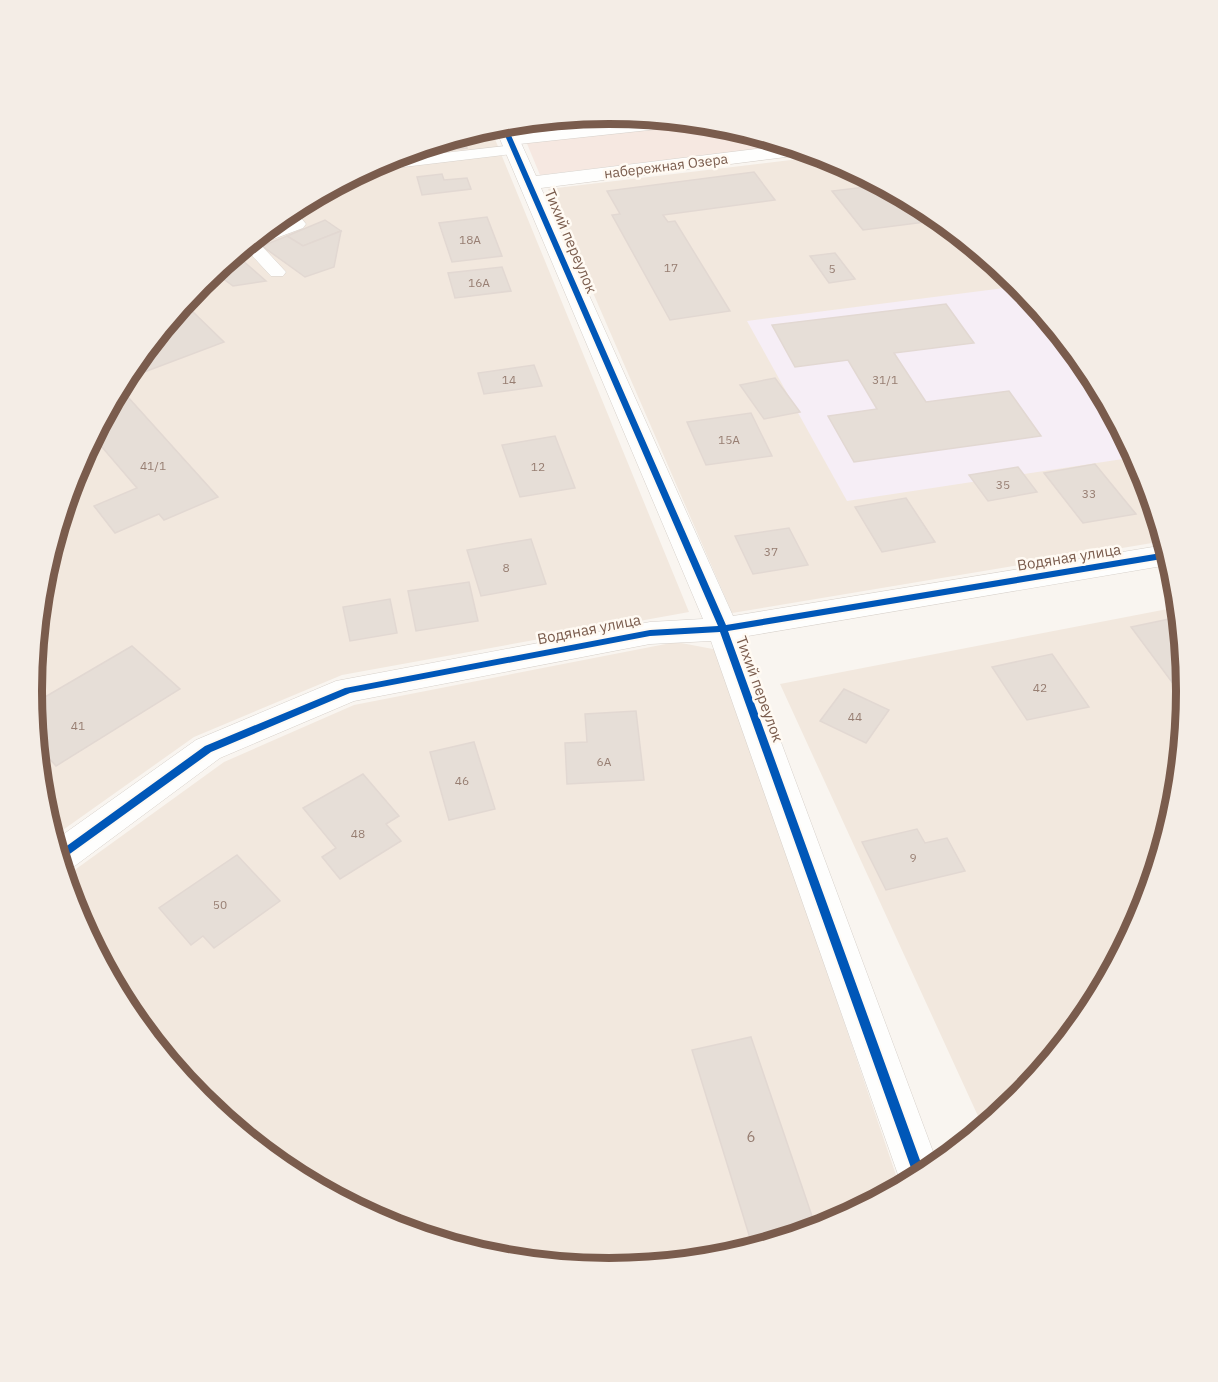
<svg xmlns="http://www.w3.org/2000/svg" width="1218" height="1382" font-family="'IBM Plex Sans',sans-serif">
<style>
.residential{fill:#f2e8de}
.commercial{fill:#f6e8e1}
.education{fill:#f6eef6}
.building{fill:#e6ded7;stroke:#e2d8d2;stroke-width:1.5}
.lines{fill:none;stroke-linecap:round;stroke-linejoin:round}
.service-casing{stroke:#d7d1cb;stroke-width:1}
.minor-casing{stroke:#d7d1cb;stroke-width:1}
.service{fill:#fefefd;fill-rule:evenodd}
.minor{fill:#fefefd;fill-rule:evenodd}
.cycleway-casing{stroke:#fffaf3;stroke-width:4}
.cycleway{fill:#0057b8;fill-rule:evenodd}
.labels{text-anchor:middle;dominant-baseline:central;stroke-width:5;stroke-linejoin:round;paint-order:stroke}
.number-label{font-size:12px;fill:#977e72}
.far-street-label{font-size:14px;fill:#7a5c4d;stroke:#fffaf3}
.street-label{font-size:15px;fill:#7a5c4d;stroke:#fffaf3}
.near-number-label{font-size:15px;fill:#977e72}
.rim{fill:none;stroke:#7a5c4d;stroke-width:8}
</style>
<rect width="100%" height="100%" fill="#f9f5f0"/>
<g class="residential">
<polygon points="490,127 689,612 342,675 194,737 53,837 43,803 32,691 43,578 76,470 129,370 201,282 288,211 388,157"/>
<polygon points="824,156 930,211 1018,283 1089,370 1143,470 1164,541 732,613 548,189"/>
<polygon points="1178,607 1186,691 1175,804 1142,912 1089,1012 1017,1100 983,1127 780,684"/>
<polygon points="676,642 718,650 900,1187 830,1225 721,1257 609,1268 496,1257 388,1224 288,1171 200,1099 129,1012 75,912 65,877 224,762 354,705"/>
</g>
<polygon class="commercial" points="609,114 722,125 790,145 540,175 518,122"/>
<polygon class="education" points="1020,286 1089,370 1136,457 847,501 747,321"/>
<g class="building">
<polygon points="609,114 632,116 591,120 589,116"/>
<polygon points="462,135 467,148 407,155 406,152"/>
<polygon points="754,172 775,200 663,215 668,222 675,221 730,311 670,320 612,215 620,214 607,191"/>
<polygon points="442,174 444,180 467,178 471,189 422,195 417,177"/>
<polygon points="882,185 930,211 941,220 863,230 832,191"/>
<polygon points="487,217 502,256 452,262 439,223"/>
<polygon points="325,220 341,231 303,246 287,236"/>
<polygon points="341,231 334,267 305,277 262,246 287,236 303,246"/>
<polygon points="835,253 855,279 829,283 810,256"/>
<polygon points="241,259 266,281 233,286 214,272 222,265"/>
<polygon points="502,267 511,291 455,298 448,273"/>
<polygon points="946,304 974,343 894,353 926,402 1009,391 1041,436 854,462 828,416 877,409 848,360 795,367 772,325"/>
<polygon points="191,310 224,342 123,380 129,370 172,317"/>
<polygon points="534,365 542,386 484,394 478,373"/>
<polygon points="775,378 800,412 764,419 740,385"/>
<polygon points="127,396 218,497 164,520 159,514 115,533 94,506 137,488 96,440 90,442 112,402"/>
<polygon points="751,413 772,456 706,465 687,422"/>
<polygon points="555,436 575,488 520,497 502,445"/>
<polygon points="1095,464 1136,514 1083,523 1044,473"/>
<polygon points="1018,467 1037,492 988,501 969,475"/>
<polygon points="906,498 935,542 882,552 855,507"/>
<polygon points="789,528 808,565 753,574 735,536"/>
<polygon points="531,539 546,584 481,596 467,550"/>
<polygon points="469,582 478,621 416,631 408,591"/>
<polygon points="390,599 397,633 350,641 343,607"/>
<polygon points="1179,617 1186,687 1177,689 1131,627"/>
<polygon points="132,646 180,689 56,766 37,745 33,704"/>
<polygon points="1052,654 1089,707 1027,720 992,667"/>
<polygon points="844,689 889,710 866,743 820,721"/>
<polygon points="636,711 644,780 567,784 565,743 587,742 585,714"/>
<polygon points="474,742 495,809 449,820 430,752"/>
<polygon points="363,774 399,816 386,824 401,841 340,879 322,857 336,848 303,808"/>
<polygon points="917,829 925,843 947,838 965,871 886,890 862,842"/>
<polygon points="237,855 280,901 214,948 203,936 191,945 159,908"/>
<polygon points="751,1037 814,1222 750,1238 692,1050"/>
</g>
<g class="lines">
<defs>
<g id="service">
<polygon points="663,119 693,122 686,126 510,145 502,140 510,135"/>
<polygon points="514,145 520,147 522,150 520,153 395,168 389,166 384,160 397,155 399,158"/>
<polygon points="293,208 306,224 303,228 260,244 286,272 283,276 271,276 244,247 264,230 286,222 282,216"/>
</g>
<polygon id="minor" points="512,123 536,176 788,145 810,152 802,155 541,188 733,616 1165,545 1171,564 1168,565 742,637 938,1165 902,1186 711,641 650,644 354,701 220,758 72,868 63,871 54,841 196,740 336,681 650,622 703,619 494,125"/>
</defs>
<use href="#service" class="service-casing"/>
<use href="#minor" class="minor-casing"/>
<use href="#service" class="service"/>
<use href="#minor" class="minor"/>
<defs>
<polygon id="cycleway" points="500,124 506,124 726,625 1167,552 1168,558 728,631 925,1174 915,1179 720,632 650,636 350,693 211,752 60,861 57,853 205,746 345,688 650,630 718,626"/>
</defs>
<use href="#cycleway" class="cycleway-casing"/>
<use href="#cycleway" class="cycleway"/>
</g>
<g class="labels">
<g class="number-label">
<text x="470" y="239">18А</text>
<text x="671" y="267">17</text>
<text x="832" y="268">5</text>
<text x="479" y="282">16А</text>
<text x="509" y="379">14</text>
<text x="885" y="379">31/1</text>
<text x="729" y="439">15А</text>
<text x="153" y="465">41/1</text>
<text x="538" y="466">12</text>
<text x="1003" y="484">35</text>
<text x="1089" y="493">33</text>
<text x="771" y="551">37</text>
<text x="506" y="567">8</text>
<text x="1040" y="687">42</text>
<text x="855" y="716">44</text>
<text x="78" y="725">41</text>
<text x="604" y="761">6А</text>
<text x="462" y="780">46</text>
<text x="358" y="833">48</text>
<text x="913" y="857">9</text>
<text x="220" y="904">50</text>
</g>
<g class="far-street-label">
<text transform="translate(666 166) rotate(-7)">набережная Озера</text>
</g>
<g class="street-label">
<text transform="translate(571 241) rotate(67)">Тихий переулок</text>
<text transform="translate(1069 557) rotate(-9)">Водяная улица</text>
<text transform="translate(589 629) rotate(-11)">Водяная улица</text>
<text transform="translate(760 689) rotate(70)">Тихий переулок</text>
</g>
<g class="near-number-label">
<text x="751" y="1136">6</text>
</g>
</g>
<path d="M0 0H1218V1382H0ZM42 691a567 567 0 1 1 1134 0a567 567 0 1 1-1134 0Z" fill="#f4ede6" fill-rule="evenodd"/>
<path class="rim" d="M42 691a567 567 0 1 1 1134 0a567 567 0 1 1-1134 0Z"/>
</svg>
